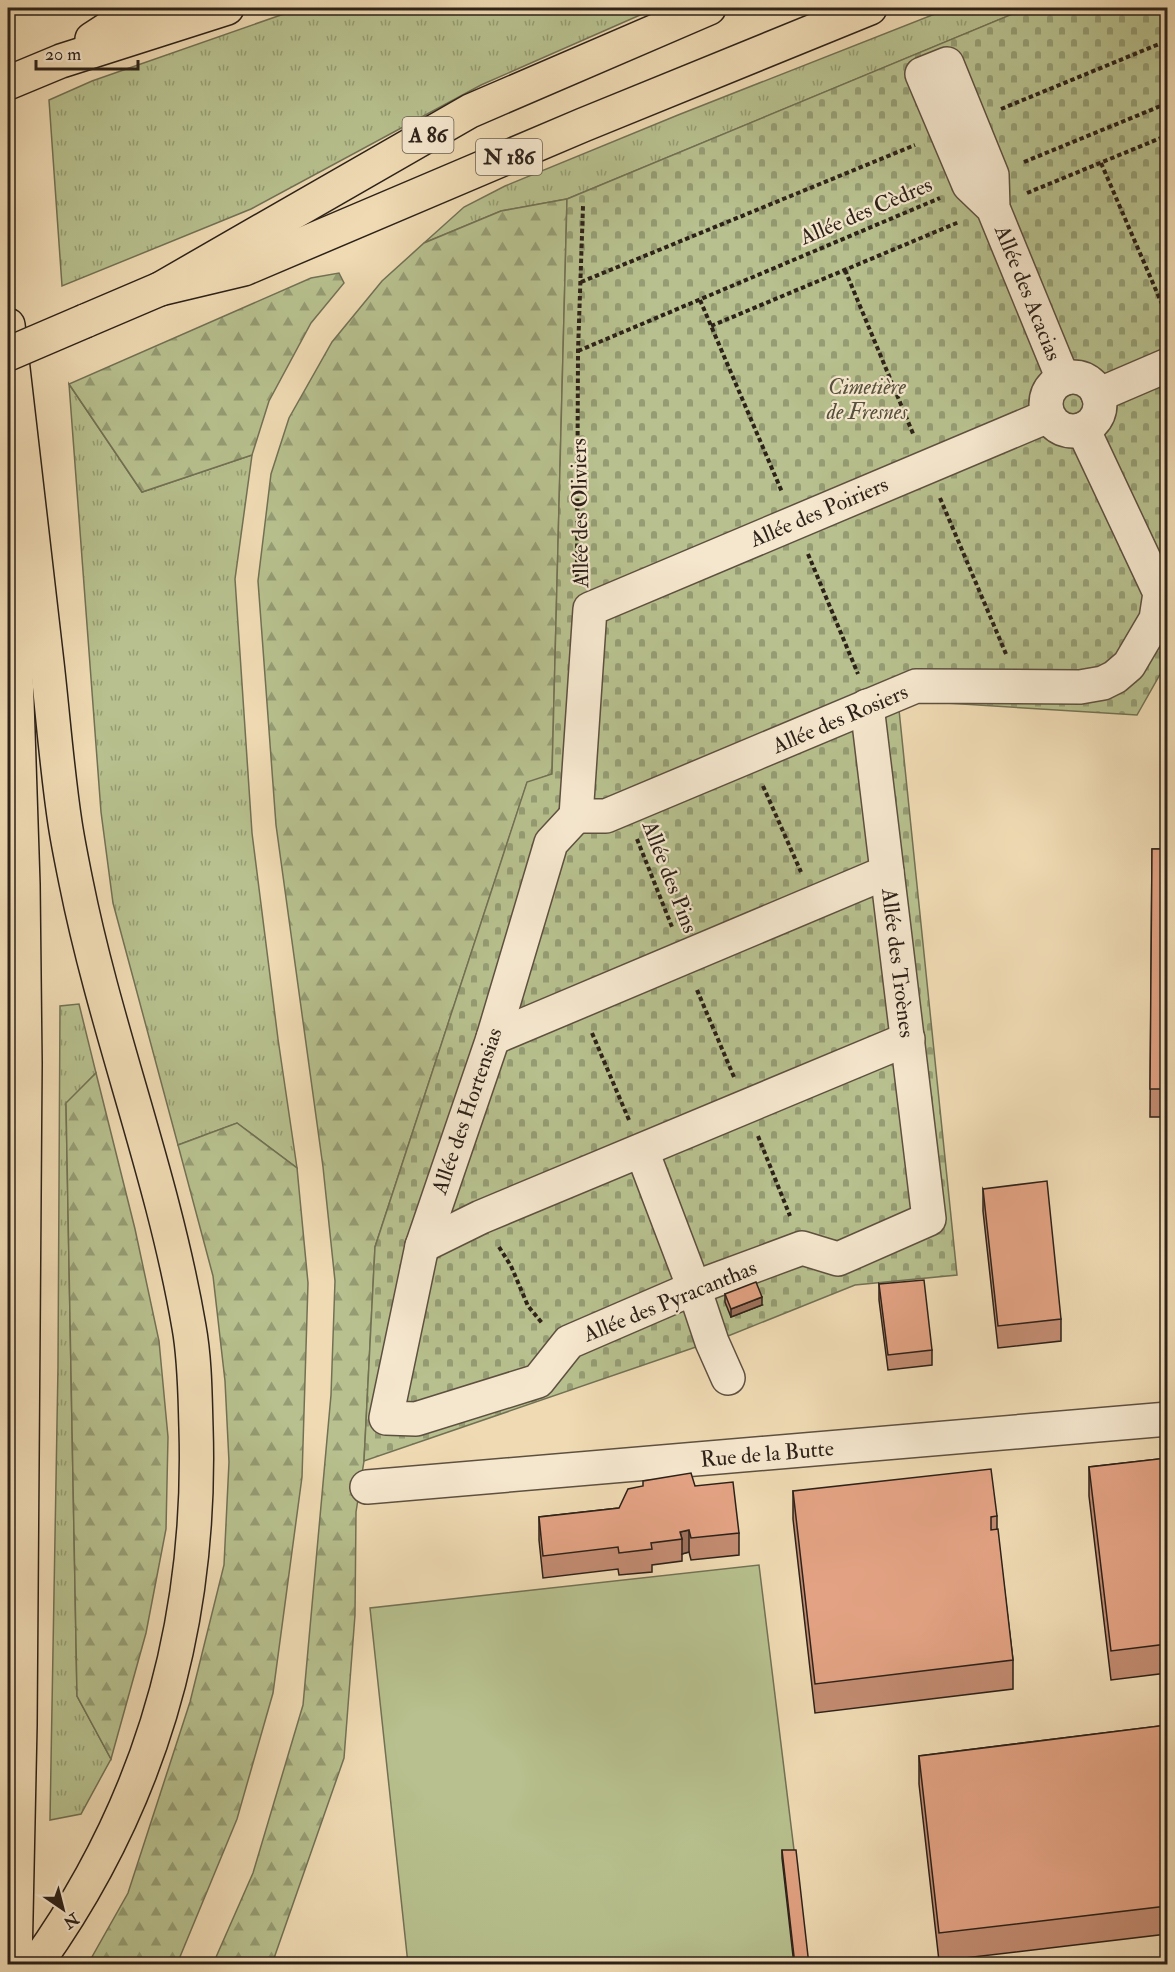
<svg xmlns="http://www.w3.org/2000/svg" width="1175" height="1972" font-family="'IM FELL Double Pica',serif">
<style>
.grass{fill:url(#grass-tufts);stroke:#727154;stroke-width:1.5}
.forest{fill:url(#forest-firs);stroke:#727154;stroke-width:1.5}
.cemetery{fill:url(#cemetery-stones);stroke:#727154;stroke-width:1.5}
.pitch{fill:#b7c08e;stroke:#727154;stroke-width:1.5}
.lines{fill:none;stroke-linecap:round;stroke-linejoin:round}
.minor-casing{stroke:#5e5040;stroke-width:36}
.highway-casing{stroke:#2d2219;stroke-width:36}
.path{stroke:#2d2219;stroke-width:4;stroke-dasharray:4.5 3;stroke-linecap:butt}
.minor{stroke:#f5e7ce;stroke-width:33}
.highway{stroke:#efdab3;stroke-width:33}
.highway-bridge-casing{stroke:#2d2219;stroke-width:36;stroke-linecap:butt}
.highway-bridge{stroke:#efdab3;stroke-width:33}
.wall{fill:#c28b71;stroke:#2d2219;stroke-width:1.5}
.shaded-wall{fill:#9e715c;stroke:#2d2219;stroke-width:1.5}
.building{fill:#e2a283;stroke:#2d2219;stroke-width:1.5}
.labels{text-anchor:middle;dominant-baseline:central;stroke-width:4.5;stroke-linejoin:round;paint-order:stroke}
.shield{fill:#f5e7ce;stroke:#695d4f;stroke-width:1.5}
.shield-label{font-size:21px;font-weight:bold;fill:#2d2219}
.street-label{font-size:22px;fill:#2d2219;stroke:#f5e7ce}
.park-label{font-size:22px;font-style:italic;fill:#56513c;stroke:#f5e7ce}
</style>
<defs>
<pattern id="grass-tufts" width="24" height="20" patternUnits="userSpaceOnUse" patternTransform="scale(1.5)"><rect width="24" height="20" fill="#b7c08e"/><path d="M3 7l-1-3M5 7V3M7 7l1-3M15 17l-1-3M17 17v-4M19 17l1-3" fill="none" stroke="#959c73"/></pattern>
<pattern id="forest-firs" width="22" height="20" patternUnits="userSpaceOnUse" patternTransform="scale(1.5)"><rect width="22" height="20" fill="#b7c08e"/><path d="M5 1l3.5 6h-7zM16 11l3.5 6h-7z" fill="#959c73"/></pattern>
<pattern id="cemetery-stones" width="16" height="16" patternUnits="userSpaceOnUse" patternTransform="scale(1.5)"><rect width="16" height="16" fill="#b7c08e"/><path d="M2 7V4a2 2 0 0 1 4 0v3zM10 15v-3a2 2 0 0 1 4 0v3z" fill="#959c73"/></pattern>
</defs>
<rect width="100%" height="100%" fill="#efdab3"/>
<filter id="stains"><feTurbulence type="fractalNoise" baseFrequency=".00333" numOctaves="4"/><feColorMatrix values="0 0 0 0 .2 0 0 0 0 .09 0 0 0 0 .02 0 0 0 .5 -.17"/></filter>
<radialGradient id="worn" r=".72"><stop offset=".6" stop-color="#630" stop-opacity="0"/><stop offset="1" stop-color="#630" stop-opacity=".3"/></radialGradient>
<g class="grass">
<polygon points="301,8 656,8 481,85 251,209 62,286 49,100 92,81"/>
<polygon points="950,8 1027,8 567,199 501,211 424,243 464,207 505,186 678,115"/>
<polygon points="69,384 142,492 252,455 235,579 252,833 278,1039 297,1168 237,1123 178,1145 113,903 101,812"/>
<polygon points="79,1004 96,1073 66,1104 77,1696 111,1759 81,1814 50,1820 58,1367 60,1006"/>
</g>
<g class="forest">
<polygon points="567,199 552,774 527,783 375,1247 364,1461 356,1512 355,1615 344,1758 272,1964 213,1964 253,1873 303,1705 331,1395 335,1281 323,1167 276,825 258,581 271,474 289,418 332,342 382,281 424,243 501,211"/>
<polygon points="339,273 344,283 311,323 269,401 252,455 142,492 69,384 311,278"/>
<polygon points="96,1073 135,1229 159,1341 168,1437 166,1529 146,1633 111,1759 77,1696 66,1103"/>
<polygon points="237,1123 297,1168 308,1283 302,1477 273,1693 237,1819 177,1964 88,1964 128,1893 190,1702 224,1565 229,1462 225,1381 213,1276 178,1145"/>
</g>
<polygon class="cemetery" points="1027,8 1167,8 1167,662 1137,715 898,700 957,1275 855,1285 728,1336 364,1461 375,1247 527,782 552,774 567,199"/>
<polygon class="pitch" points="759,1565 808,1964 408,1964 370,1608"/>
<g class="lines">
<defs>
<g id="minor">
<polyline points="993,208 969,185 922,74 947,64 992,175 993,208 1063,379"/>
<circle cx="1073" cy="404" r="27"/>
<polyline points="1098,395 1168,365"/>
<polyline points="576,816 551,843 493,1038 422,1246 386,1418 416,1419 538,1381 569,1342 694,1288 802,1248 838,1259 929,1219 867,706"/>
<polyline points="576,816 606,816 916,686 1080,687 1103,683 1115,677 1129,665 1156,619 1160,593 1083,429"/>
<polyline points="576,816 590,609 1048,416"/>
<polyline points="493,1038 887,872"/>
<polyline points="642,1151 694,1288 712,1342 728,1378"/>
<polyline points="422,1246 481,1217 908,1039"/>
<polyline points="367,1487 1168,1419"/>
</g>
<g id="highway">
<polyline points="92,39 140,8"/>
<polyline points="8,83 61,61 227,8"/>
<polyline points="160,289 244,269 583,125 870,8"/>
<polyline points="85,321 160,289 470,111 709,8"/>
<path d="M 8,325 C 21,437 34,550 47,663 C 53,716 57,770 65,823 C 68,843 72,862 76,882 C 106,1032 163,1175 189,1327 C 195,1360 195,1395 196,1428 C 202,1624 150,1805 36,1964"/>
<polyline points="11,518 23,884 25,1063 20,1725 15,1964"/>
</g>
</defs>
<use href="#minor" class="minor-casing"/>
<use href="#highway" class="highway-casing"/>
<g class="path">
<polyline points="1001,109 1164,42"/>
<polyline points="1024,162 1168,103"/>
<polyline points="1101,163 1168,318"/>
<polyline points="1027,193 1168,135"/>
<polyline points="845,270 914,436"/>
<polyline points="581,282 915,145"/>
<polyline points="700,300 782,492"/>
<polyline points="711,326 959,222"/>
<polyline points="578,351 940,198"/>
<polyline points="940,498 1006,654"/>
<polyline points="808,554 858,674"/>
<polyline points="577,578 578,351 583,206"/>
<polyline points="763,786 801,872"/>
<polyline points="637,839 672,927"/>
<polyline points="697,990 734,1077"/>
<polyline points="592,1033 629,1120"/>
<polyline points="758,1136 790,1216"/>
<polyline points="499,1247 511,1266 528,1306 542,1323"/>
</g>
<use href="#minor" class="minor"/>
<use href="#highway" class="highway"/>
<defs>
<polyline id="highway-bridge" points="8,354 85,321"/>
</defs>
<use href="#highway-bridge" class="highway-bridge-casing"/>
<use href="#highway-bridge" class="highway-bridge"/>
</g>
<g class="wall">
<polygon points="1152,849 1167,849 1167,1117 1150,1117"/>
<polygon points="983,1189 1061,1319 1061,1341 998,1348 983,1211"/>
<polygon points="879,1284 932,1350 932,1365 888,1370 879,1300"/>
<polygon points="725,1294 762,1305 731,1317 725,1302"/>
<polygon points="1167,1458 1167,1673 1111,1680 1089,1496 1089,1467"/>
<polygon points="695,1486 739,1533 739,1555 691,1560 689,1552 682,1554 682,1561 652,1565 652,1572 619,1575 618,1569 543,1578 539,1540 539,1517 619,1508"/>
<polygon points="793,1491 997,1516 997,1529 1013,1660 1013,1689 815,1713 793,1519"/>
<polygon points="1167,1725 1167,1934 939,1961 919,1784 919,1756"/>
<polygon points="782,1850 809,1965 794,1965 782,1858"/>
</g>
<g class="shaded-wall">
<polygon points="762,1297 762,1305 731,1317 731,1309"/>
<polygon points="689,1530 689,1552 682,1554 682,1539 680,1532"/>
</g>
<g class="building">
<polygon points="1152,849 1167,849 1167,1089 1150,1089"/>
<polygon points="1047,1181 1061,1319 998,1326 983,1189"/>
<polygon points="924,1280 932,1350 888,1355 879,1284"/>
<polygon points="756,1282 762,1297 731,1309 725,1294"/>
<polygon points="1167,1458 1167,1644 1111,1651 1089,1467"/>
<polygon points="991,1469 997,1516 991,1517 991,1530 998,1529 1013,1660 815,1684 793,1491"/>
<polygon points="691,1473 695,1486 733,1482 739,1533 691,1538 689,1530 680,1532 682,1539 651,1543 652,1549 619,1553 618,1547 543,1556 539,1517 619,1508 628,1489 643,1486 643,1481"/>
<polygon points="1167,1725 1167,1906 939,1933 919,1756"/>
<polygon points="782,1850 796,1850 809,1965 795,1965"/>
</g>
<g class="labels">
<g class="shield">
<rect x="402.5" y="117" width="51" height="36" rx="4.5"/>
<rect x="476" y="139" width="66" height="36" rx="4.5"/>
</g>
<g class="shield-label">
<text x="428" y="135">A 86</text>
<text x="509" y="157">N 186</text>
</g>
<g class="street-label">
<text transform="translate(866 211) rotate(-23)">Allée des Cèdres</text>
<text transform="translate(1028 293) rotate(68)">Allée des Acacias</text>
<text transform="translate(819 512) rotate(-23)">Allée des Poiriers</text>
<text transform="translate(580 513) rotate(-91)">Allée des Oliviers</text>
<text transform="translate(840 719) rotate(-23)">Allée des Rosiers</text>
<text transform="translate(670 877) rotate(69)">Allée des Pins</text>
<text transform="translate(898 963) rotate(83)">Allée des Troènes</text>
<text transform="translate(467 1111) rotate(-71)">Allée des Hortensias</text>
<text transform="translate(670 1301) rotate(-22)">Allée des Pyracanthas</text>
<text transform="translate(767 1454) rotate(-5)">Rue de la Butte</text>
</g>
<g class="park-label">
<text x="867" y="387">Cimetière<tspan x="867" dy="25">de Fresnes</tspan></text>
</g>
</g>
<rect width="1175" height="1972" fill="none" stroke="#efdab3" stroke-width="30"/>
<rect x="9" y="9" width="1157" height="1954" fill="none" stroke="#2d2219" stroke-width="3"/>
<rect x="15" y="15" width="1145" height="1942" fill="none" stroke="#2d2219" stroke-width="1.5"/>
<g transform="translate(63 1909) rotate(145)" stroke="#f5e7ce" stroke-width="4.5" paint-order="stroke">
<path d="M0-4.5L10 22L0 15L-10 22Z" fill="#2d2219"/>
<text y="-9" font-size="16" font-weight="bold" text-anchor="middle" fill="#2d2219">N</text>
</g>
<path d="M36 60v9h102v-9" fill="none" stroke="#2d2219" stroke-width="3"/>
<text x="45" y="60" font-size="18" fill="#2d2219" stroke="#f5e7ce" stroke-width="4.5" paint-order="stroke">20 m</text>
<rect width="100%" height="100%" filter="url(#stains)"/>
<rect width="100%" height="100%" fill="url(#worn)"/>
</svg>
